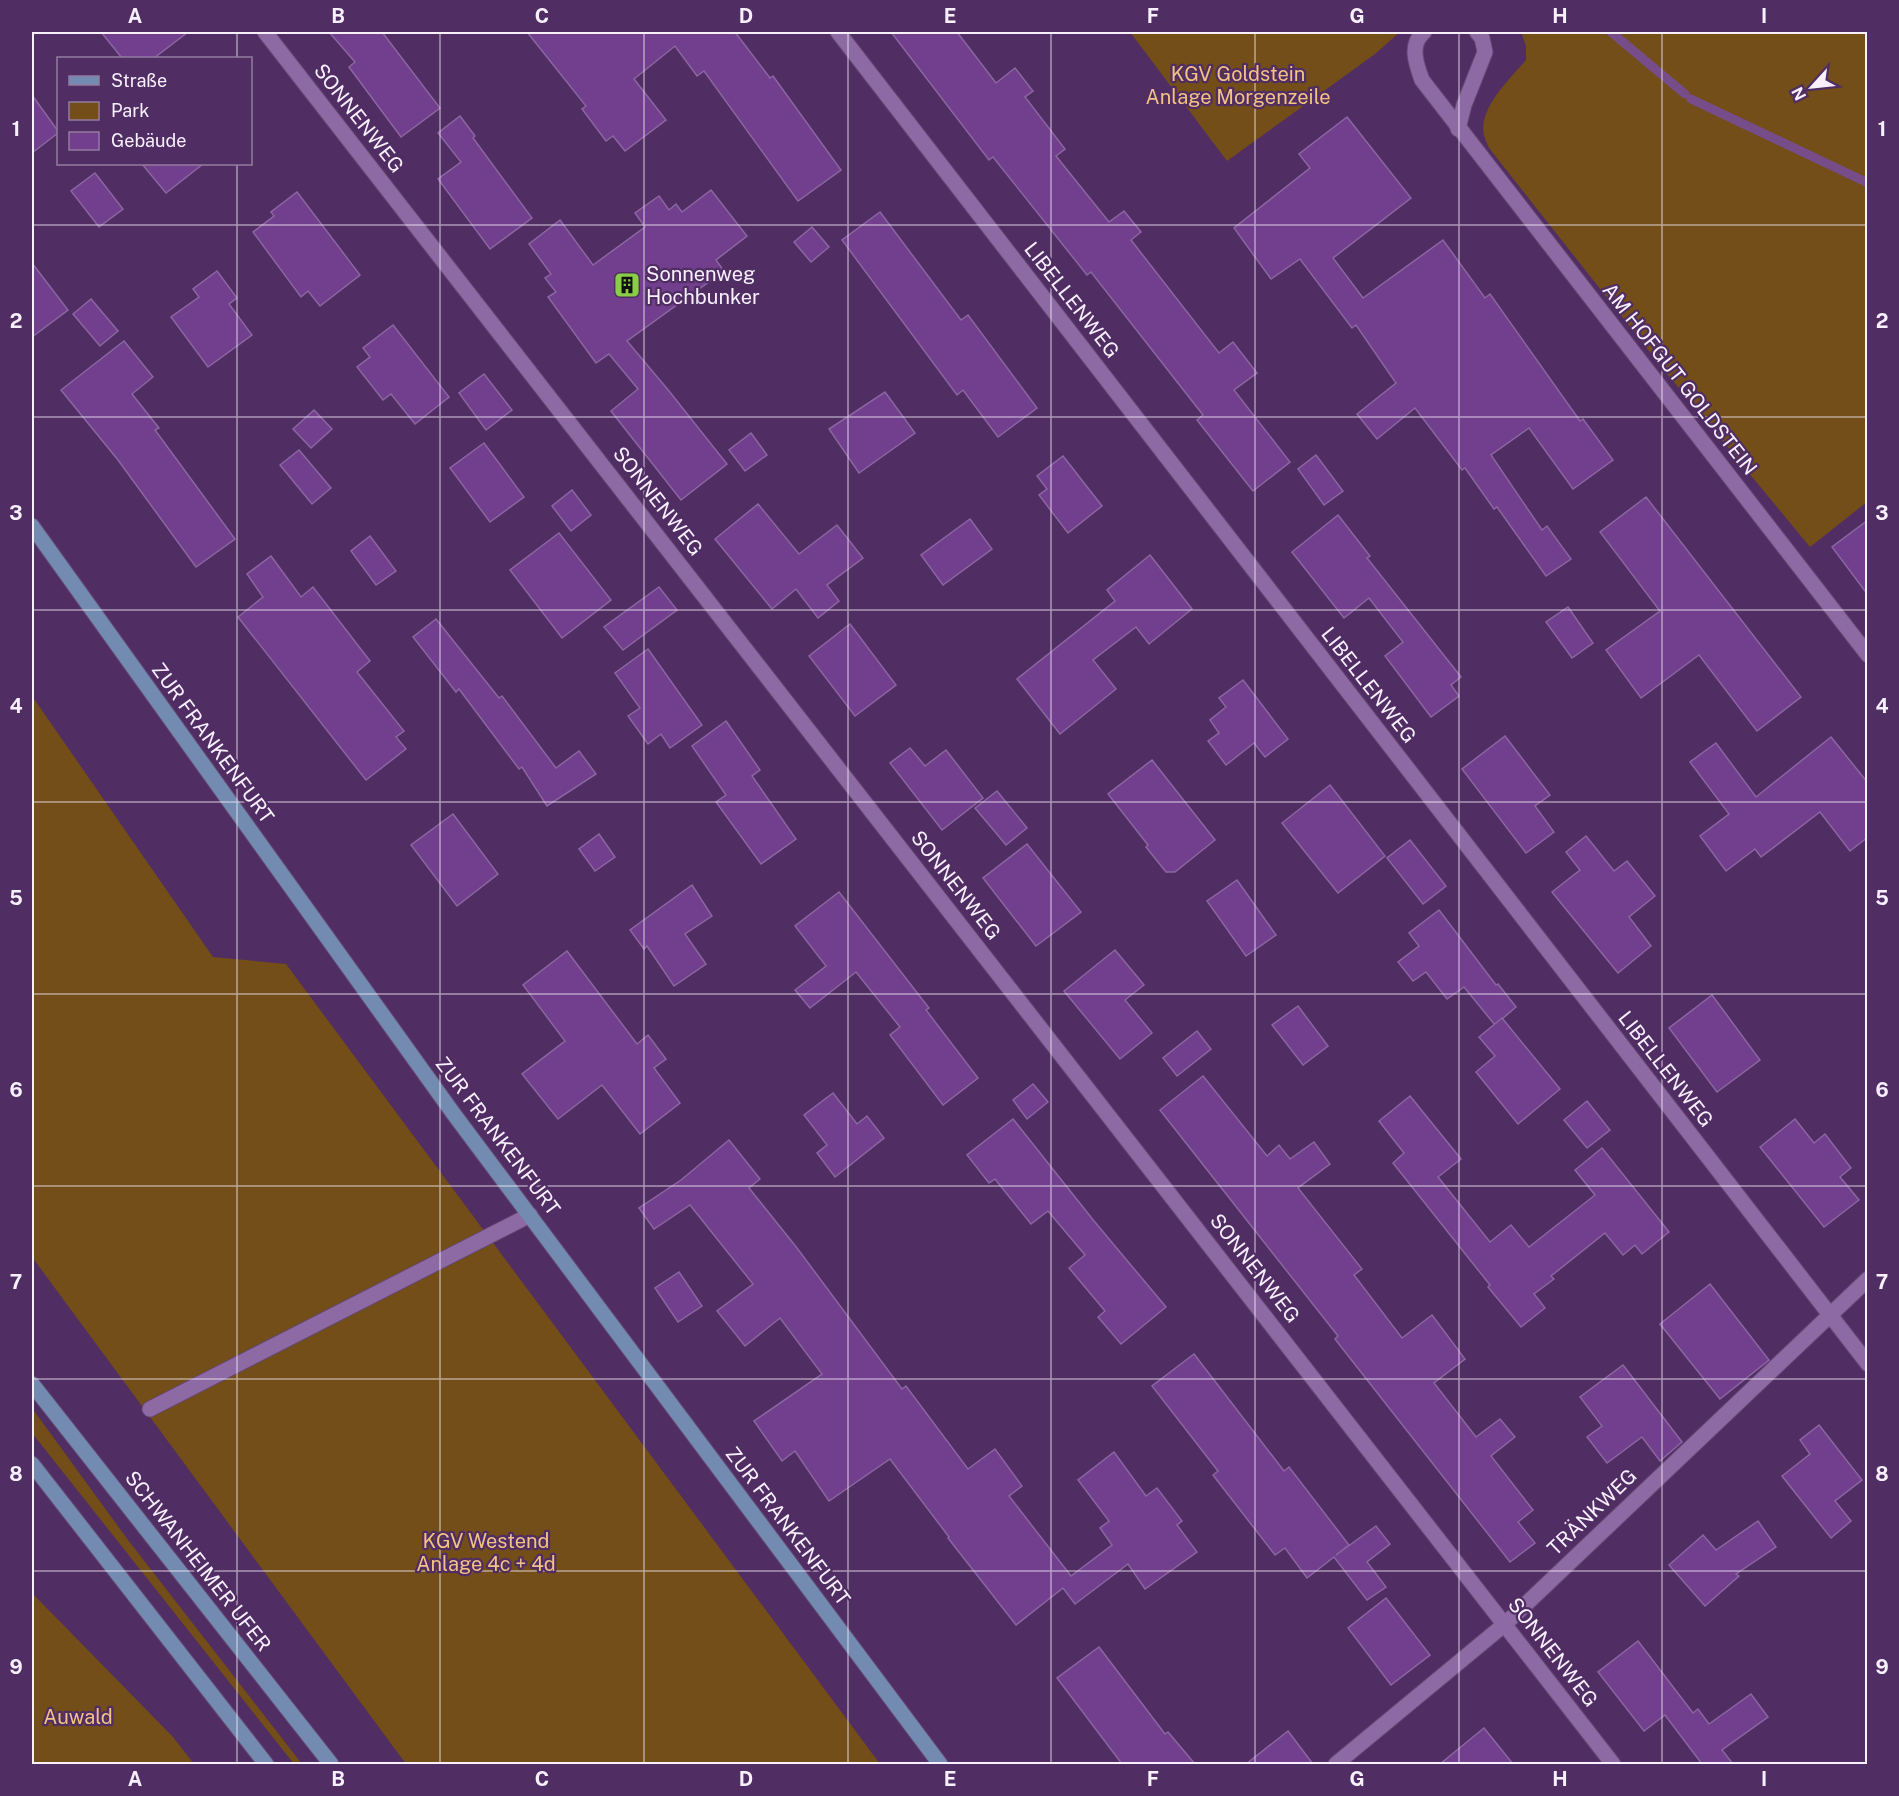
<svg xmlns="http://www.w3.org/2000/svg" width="1899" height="1796" font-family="'Public Sans',sans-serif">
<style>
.green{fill:#734e18}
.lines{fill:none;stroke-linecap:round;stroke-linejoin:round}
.stream{stroke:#764d89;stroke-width:9}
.building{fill:#713f8d;stroke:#8b66a0;stroke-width:1.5}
.street-casing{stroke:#644872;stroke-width:17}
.secondary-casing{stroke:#644872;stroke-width:17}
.street{stroke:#8e6aa4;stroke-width:15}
.secondary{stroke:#738ab1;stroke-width:15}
.grid{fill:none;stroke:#f8f0fe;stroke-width:1.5;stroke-opacity:0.55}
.labels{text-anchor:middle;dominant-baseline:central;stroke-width:4.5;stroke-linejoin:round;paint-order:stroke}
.park-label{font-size:20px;fill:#f3c284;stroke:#502d63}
.street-label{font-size:20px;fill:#f8f0fe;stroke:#502d63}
.poi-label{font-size:20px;fill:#f8f0fe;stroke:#502d63;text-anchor:start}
.neatline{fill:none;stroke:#f8f0fe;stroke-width:2}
.grid-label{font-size:20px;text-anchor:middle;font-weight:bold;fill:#f8f0fe}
</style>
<rect width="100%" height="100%" fill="#502d63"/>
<g class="green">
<polygon points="1130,32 1400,32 1375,54 1227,161"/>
<path d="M 1521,32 L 1867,32 L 1867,502 L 1810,547 L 1668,375 L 1489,148 C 1487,144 1485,139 1484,135 C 1478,108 1510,79 1526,60 L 1526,46 Z"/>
<polygon points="32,696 213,957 286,964 880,1764 406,1764 32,1257"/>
<polygon points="32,1408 128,1540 302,1764 294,1764 32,1433"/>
<polygon points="32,1593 173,1737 194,1764 32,1764"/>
</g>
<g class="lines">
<g class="stream">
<polyline points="1611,32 1685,94"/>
<polyline points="1691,99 1868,183"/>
</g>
</g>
<g class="building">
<polygon points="101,32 188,32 154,58 122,58"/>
<polygon points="329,32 382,32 440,108 401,137 349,67 355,62"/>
<polygon points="527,32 735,32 770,78 773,76 841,170 798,201 704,71 697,76 675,46 634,79 666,120 625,151 613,136 606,141 582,109 586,106"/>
<polygon points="891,32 957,32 996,83 1015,68 1033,91 1025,97 1065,149 1056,156 1109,222 1124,211 1141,232 1131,240 1219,353 1233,342 1257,373 1234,390 1290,462 1253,491 1197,420 1203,415 1091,272 1087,275 993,157 989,160"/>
<polygon points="32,95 58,131 58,133 32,153"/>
<polygon points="460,116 475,136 473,138 532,218 490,249 438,179 461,162 438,133"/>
<polygon points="1347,117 1411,198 1333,258 1363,298 1443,240 1485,298 1490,294 1580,421 1583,419 1613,460 1573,489 1529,428 1491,455 1542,530 1547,526 1571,559 1546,576 1497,507 1494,509 1465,468 1462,470 1415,408 1377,439 1357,414 1396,383 1356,325 1352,328 1300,259 1271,279 1234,228 1310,168 1299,154"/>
<polygon points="142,164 203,164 166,193"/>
<polygon points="95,173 123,209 99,227 71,191"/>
<polygon points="711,190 747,236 716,260 724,271 627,341 669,391 727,464 681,500 611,411 638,389 609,354 596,363 548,297 556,292 545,278 551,274 529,244 560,220 593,265 645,227 635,213 659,196 669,210 676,204 682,212"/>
<polygon points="297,192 360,275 320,306 308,291 301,297 253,232 274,216 271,212"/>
<polygon points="880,212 961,320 968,315 1037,408 998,437 963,390 957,395 842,240"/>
<polygon points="812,227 829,247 811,262 794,242"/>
<polygon points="32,263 68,310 32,337"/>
<polygon points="217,271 237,298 229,304 252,335 208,367 171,317 199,297 193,289"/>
<polygon points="91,299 118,331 100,346 73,314"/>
<polygon points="393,325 449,397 415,424 391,394 383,400 357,367 370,357 363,348"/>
<polygon points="124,341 153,377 132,394 159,428 155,430 235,539 196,567 118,460 61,390"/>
<polygon points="484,374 512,410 486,430 459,393"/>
<polygon points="885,392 915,433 859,473 829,429"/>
<polygon points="314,410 332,429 311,448 293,429"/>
<polygon points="751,433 767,455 745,471 729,450"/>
<polygon points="484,443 524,497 490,522 450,468"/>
<polygon points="299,450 331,488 312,504 280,465"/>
<polygon points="1316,455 1343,491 1324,505 1298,469"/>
<polygon points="1063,456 1102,506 1068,533 1039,495 1047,489 1037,476"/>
<polygon points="572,490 591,515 571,531 552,506"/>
<polygon points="1646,497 1801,697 1757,731 1699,655 1641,698 1606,650 1660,611 1600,532"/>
<polygon points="758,504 799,554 837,525 863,558 827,585 839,601 818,618 796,589 772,609 715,539"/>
<polygon points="1338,515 1370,556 1367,558 1461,677 1451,685 1459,696 1431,717 1385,656 1403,642 1369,598 1344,618 1292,552"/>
<polygon points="970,519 992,549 943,585 921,555"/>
<polygon points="1868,520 1868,595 1832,547"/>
<polygon points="559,533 611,600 562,638 510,570"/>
<polygon points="370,536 396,571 376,585 351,551"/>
<polygon points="1150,555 1192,609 1149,644 1136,627 1093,660 1116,689 1060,734 1017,679 1115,601 1107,590"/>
<polygon points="271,556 301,597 313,587 370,661 357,672 404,731 396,737 406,749 366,780 238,617 263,597 247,574"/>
<polygon points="659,587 677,610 623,650 604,627"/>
<polygon points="1568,607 1593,643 1572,658 1546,622"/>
<polygon points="436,619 499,698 502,696 556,768 579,751 596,774 547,806 522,767 519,769 459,689 456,692 413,637"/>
<polygon points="850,624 896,685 855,716 809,656"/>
<polygon points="648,649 702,725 670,748 661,734 648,744 628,716 640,708 615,673"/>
<polygon points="1243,680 1288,739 1265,757 1254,743 1226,765 1208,741 1219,733 1210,720 1226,707 1219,698"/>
<polygon points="726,721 760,770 752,776 796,839 761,864 716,802 726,795 692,746"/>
<polygon points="1505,736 1550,795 1535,806 1554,832 1526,853 1462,769"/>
<polygon points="1831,737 1868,783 1868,837 1850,851 1820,812 1761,857 1755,849 1726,871 1700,836 1729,814 1690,762 1716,743 1756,797"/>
<polygon points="910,748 925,766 946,750 983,798 942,830 890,763"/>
<polygon points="1152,760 1215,840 1175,872 1166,872 1146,847 1148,845 1108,794"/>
<polygon points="1330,785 1385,856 1338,893 1282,823"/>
<polygon points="997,791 1027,828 1006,845 975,808"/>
<polygon points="453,814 498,874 457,906 411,845"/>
<polygon points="599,834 615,857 595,871 579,849"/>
<polygon points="1586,836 1614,871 1627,861 1655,896 1629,917 1651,946 1618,973 1552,892 1580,870 1566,852"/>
<polygon points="1410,840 1446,886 1423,904 1387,858"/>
<polygon points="1027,844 1081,912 1036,946 983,878"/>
<polygon points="1237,880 1276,935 1246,956 1207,901"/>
<polygon points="692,885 712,916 685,934 706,964 674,986 647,946 644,949 630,930"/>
<polygon points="839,892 929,1008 926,1010 978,1078 943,1105 890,1035 900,1027 856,972 810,1008 795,990 826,966 795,926"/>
<polygon points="1439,910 1496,985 1498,984 1516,1007 1495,1025 1464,987 1447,999 1426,972 1413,981 1398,962 1419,946 1409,933"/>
<polygon points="1115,950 1144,985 1125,1000 1152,1033 1120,1059 1064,991"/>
<polygon points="567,951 637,1044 648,1035 666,1059 654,1068 680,1103 640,1134 602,1085 558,1119 522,1074 565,1041 523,985"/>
<polygon points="1712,995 1760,1060 1717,1092 1669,1028"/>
<polygon points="1298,1006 1328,1046 1303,1065 1272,1025"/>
<polygon points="1502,1018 1560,1089 1518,1124 1476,1072 1495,1056 1479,1037"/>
<polygon points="1197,1031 1211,1049 1177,1076 1163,1058"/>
<polygon points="1203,1076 1267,1156 1279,1145 1290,1159 1314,1142 1330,1164 1298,1188 1362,1269 1354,1275 1402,1338 1432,1315 1465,1359 1434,1383 1476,1437 1500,1419 1515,1437 1491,1456 1533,1510 1518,1522 1535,1543 1510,1562 1335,1339 1338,1336 1160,1110"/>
<polygon points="1033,1084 1048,1102 1027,1119 1013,1100"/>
<polygon points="833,1093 857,1124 867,1116 884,1138 835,1177 817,1153 827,1145 804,1115"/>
<polygon points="1410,1096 1461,1159 1438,1177 1490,1242 1511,1225 1529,1247 1595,1195 1575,1170 1602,1148 1669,1232 1642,1254 1635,1245 1623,1255 1605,1233 1551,1276 1554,1279 1534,1294 1545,1308 1521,1327 1488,1287 1490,1285 1393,1163 1404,1153 1379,1121"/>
<polygon points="1587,1101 1610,1130 1587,1148 1564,1120"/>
<polygon points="1013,1119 1094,1221 1166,1307 1121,1344 1098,1317 1105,1311 1069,1268 1085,1255 1048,1211 1031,1224 995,1179 989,1183 967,1155"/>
<polygon points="1795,1119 1814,1143 1825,1134 1851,1168 1840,1177 1859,1200 1824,1227 1760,1147"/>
<polygon points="729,1140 760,1179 749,1188 797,1248 902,1389 906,1386 968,1469 995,1449 1022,1486 1009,1496 1071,1576 1112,1545 1100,1528 1109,1521 1078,1480 1114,1452 1146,1496 1157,1488 1182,1521 1177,1525 1197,1552 1145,1589 1128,1564 1075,1604 1063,1588 1016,1625 948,1538 949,1537 890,1459 829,1501 795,1451 782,1461 754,1421 822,1374 780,1318 745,1346 717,1311 753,1284 690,1205 654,1229 639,1208 681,1180"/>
<polygon points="679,1272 702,1306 678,1322 655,1288"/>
<polygon points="1710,1284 1769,1360 1720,1399 1660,1324"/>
<polygon points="1194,1354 1284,1471 1289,1467 1349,1545 1336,1555 1376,1526 1390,1544 1367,1562 1386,1587 1367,1600 1334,1557 1307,1578 1285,1548 1275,1555 1213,1475 1218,1471 1152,1386"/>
<polygon points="1623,1365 1682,1442 1660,1461 1642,1437 1607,1463 1587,1437 1602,1426 1580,1397"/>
<polygon points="1819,1425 1862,1480 1835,1501 1851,1521 1831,1538 1782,1476 1810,1454 1800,1440"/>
<polygon points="1758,1521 1776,1547 1736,1574 1739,1576 1705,1606 1669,1565 1703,1535 1716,1550"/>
<polygon points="1386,1598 1430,1655 1391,1685 1348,1628"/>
<polygon points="1638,1641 1693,1713 1698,1709 1709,1724 1751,1694 1768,1717 1722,1750 1733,1764 1702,1764 1665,1715 1644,1731 1598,1672"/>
<polygon points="1099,1647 1165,1734 1168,1732 1195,1764 1122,1764 1057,1678"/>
<polygon points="1484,1728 1513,1764 1440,1764"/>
<polygon points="1288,1731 1313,1764 1246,1764"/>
</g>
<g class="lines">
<defs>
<g id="street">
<polyline points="265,32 1613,1764"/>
<polyline points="838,32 1868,1364"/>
<path d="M 1424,32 C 1409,44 1416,64 1422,80 L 1868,655"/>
<polyline points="1458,129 1464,105 1485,52 1482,38 1477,32"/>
<polyline points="150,1409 530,1215"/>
<polyline points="1336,1764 1505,1624 1868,1279"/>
</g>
<g id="secondary">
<polyline points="32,526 453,1113 940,1764"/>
<polyline points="32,1384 331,1764"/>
<polyline points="32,1464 266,1764"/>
</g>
</defs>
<use href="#street" class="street-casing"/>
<use href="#secondary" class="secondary-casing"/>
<use href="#street" class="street"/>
<use href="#secondary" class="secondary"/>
</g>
<path class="grid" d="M 237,32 L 237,58M 440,32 L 440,1764M 644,32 L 644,1764M 848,32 L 848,1764M 1051,32 L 1051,1764M 1255,32 L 1255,1764M 1459,32 L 1459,1764M 1662,32 L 1662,1764M 237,164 L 237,1764M 32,225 L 1868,225M 32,417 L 1868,417M 32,610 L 1868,610M 32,802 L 1868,802M 32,994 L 1868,994M 32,1186 L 1868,1186M 32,1379 L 1868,1379M 32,1571 L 1868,1571"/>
<defs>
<symbol id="building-square" viewBox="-11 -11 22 22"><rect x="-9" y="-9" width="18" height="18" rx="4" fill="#8ace47" stroke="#502d63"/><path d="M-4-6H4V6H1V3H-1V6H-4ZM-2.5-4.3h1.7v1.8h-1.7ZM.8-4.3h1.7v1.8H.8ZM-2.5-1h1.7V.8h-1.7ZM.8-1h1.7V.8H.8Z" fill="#111"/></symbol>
</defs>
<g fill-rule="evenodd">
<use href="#building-square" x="612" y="270" width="30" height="30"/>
</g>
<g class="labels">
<g class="park-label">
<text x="1238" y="74">KGV Goldstein<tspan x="1238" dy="23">Anlage Morgenzeile</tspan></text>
<text x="486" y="1541">KGV Westend<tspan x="486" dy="23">Anlage 4c + 4d</tspan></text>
<text x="78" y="1717">Auwald</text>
</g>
<g class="street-label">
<text transform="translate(359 118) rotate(52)">SONNENWEG</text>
<text transform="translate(1072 300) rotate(52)">LIBELLENWEG</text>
<text transform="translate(1680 379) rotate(52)">AM HOFGUT GOLDSTEIN</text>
<text transform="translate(658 501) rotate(52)">SONNENWEG</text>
<text transform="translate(1369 685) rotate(52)">LIBELLENWEG</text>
<text transform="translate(213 743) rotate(54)">ZUR FRANKENFURT</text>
<text transform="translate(956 885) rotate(52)">SONNENWEG</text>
<text transform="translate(1666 1069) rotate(52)">LIBELLENWEG</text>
<text transform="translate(498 1136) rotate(53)">ZUR FRANKENFURT</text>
<text transform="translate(1255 1268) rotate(52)">SONNENWEG</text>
<text transform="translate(1592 1512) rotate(-44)">TRÄNKWEG</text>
<text transform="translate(788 1526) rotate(53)">ZUR FRANKENFURT</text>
<text transform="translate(198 1561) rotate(52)">SCHWANHEIMER UFER</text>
<text transform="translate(1553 1652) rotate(52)">SONNENWEG</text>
</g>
<g class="poi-label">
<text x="646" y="274">Sonnenweg<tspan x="646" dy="23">Hochbunker</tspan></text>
</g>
</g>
<rect width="1899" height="1796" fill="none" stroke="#502d63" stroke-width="66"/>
<rect x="57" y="57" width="195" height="108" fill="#502d63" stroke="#937ba1" stroke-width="1.5"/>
<rect x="69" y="76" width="30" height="9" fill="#738ab1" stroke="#937ba1" stroke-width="1.5"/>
<text x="111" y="87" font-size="18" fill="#f8f0fe">Straße</text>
<rect x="69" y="102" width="30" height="18" fill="#734e18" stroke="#937ba1" stroke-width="1.5"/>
<text x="111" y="117" font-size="18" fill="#f8f0fe">Park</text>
<rect x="69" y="132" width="30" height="18" fill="#713f8d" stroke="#937ba1" stroke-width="1.5"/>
<text x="111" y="147" font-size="18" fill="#f8f0fe">Gebäude</text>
<g transform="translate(1812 87) rotate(243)" stroke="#502d63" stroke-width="4.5" paint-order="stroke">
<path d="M0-4.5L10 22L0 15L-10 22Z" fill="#f8f0fe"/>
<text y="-9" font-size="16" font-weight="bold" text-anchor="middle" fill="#f8f0fe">N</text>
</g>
<rect x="33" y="33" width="1833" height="1730" class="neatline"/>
<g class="grid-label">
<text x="135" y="23">A</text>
<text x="338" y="23">B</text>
<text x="542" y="23">C</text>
<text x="746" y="23">D</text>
<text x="950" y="23">E</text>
<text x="1153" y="23">F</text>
<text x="1357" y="23">G</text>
<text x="1560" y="23">H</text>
<text x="1764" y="23">I</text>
<text x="16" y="136">1</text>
<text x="1882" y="136">1</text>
<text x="16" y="328">2</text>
<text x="1882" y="328">2</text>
<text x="16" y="520">3</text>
<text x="1882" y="520">3</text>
<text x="16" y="713">4</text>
<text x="1882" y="713">4</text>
<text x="16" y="905">5</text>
<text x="1882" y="905">5</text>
<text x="16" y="1097">6</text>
<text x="1882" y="1097">6</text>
<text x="16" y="1289">7</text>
<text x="1882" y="1289">7</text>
<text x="16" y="1481">8</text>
<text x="1882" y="1481">8</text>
<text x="16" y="1674">9</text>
<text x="1882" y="1674">9</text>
<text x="135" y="1786">A</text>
<text x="338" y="1786">B</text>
<text x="542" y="1786">C</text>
<text x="746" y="1786">D</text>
<text x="950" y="1786">E</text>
<text x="1153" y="1786">F</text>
<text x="1357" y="1786">G</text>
<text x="1560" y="1786">H</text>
<text x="1764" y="1786">I</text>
</g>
</svg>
